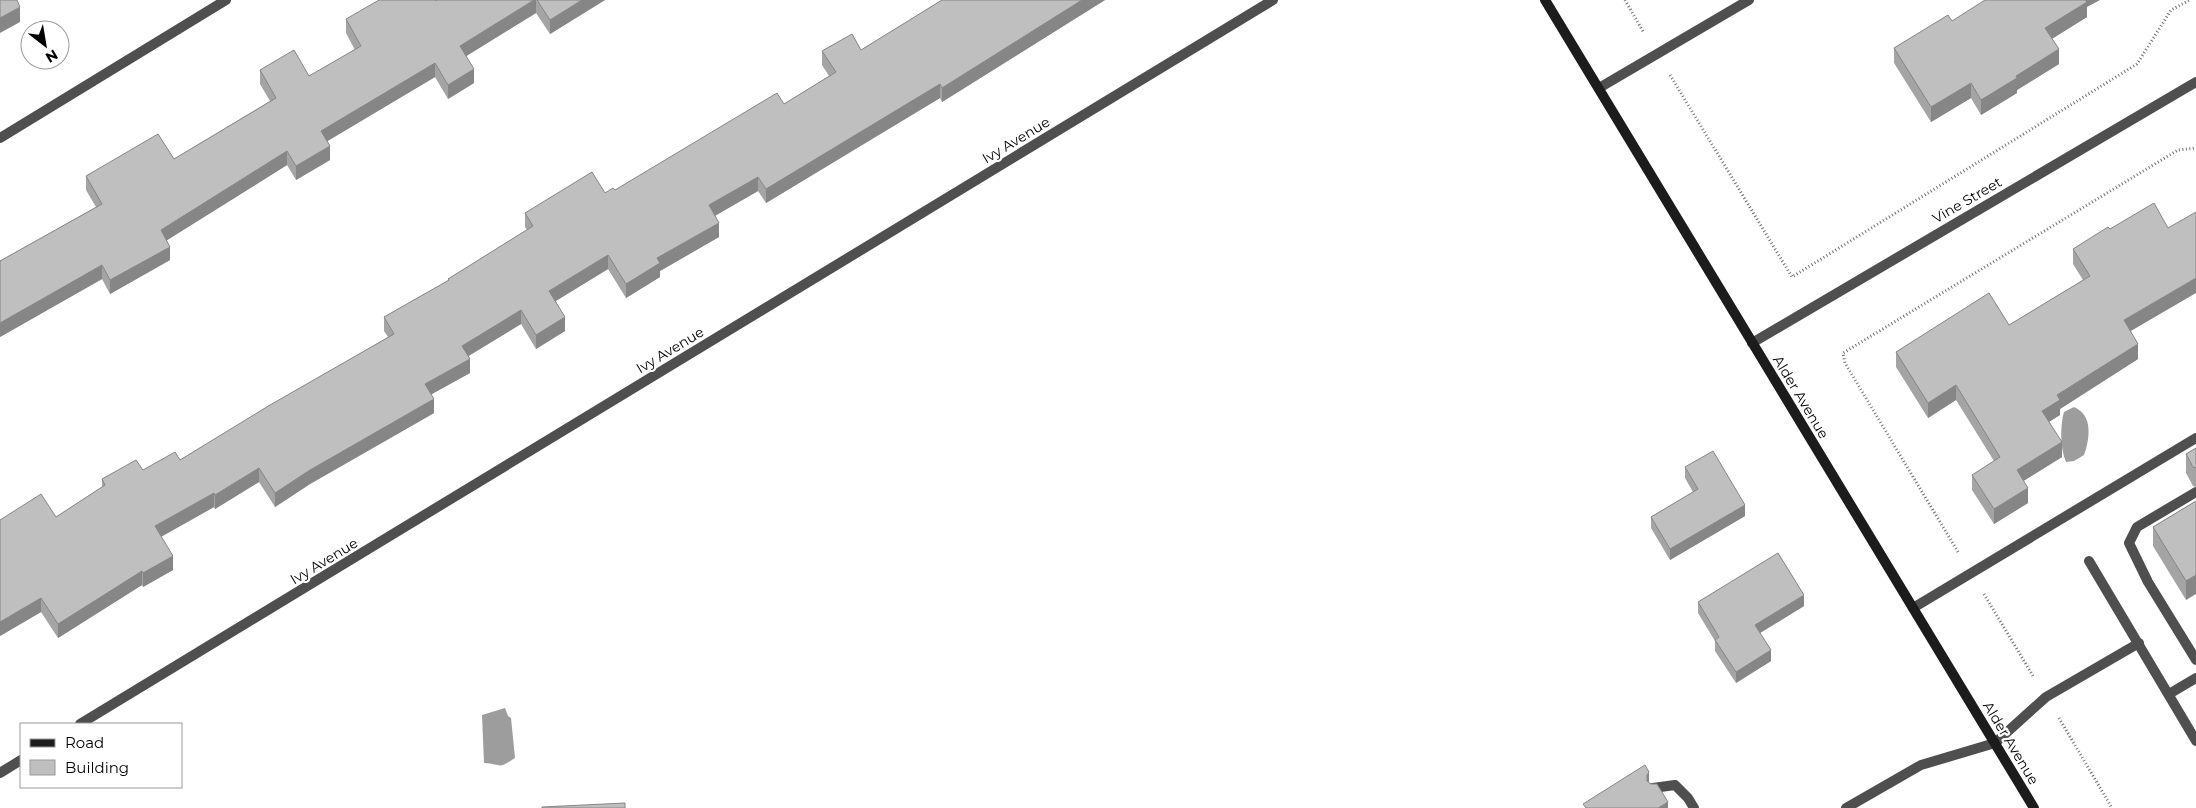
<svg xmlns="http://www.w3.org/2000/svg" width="2196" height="808" font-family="Montserrat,sans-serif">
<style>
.water{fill:#9d9d9d}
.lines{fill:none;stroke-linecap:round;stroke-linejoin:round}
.path{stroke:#717171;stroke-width:3;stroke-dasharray:1 2.5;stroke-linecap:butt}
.service{stroke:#4f4f4f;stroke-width:10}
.minor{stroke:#4f4f4f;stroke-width:10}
.secondary{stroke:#1c1c1c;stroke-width:10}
.wall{fill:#a4a4a4}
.shaded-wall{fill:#868686}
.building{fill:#bfbfbf;stroke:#868686}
.labels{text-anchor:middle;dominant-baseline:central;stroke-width:4.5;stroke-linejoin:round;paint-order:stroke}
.street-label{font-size:14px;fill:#000;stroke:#fff}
</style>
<rect width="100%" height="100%" fill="#fff"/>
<g class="water">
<path d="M 2074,407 C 2093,415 2090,438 2084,455 L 2074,461 L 2066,462 C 2060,448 2060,426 2064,412 Z"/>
<path d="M 505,708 L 508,716 L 511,718 L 515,758 C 497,770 503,764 484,763 L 482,715 Z"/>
</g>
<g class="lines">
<g class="path">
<polyline points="1625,0 1644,33"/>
<polyline points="1670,75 1792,277 2137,64 2171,10 2190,0"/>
<polyline points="1958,552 1845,363 1843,353 2178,150 2196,148"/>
<polyline points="1984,594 2033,676"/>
<polyline points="2059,718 2112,808"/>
</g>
<g class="service">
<polyline points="1599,88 1749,0"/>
<polyline points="2196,492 2137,527 2129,543 2148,582 2196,660"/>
<polyline points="2089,561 2196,741"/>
<polyline points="1913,608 2196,438"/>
<polyline points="2169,694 2196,678"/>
<polyline points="1653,788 1675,785 1688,798 1694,808"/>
<polyline points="1846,808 1921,765 1995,743 2046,697 2139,643"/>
</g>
<g class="minor">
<polyline points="0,138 226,0"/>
<polyline points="1752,343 2196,82"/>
<polyline points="80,724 1273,0"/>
<polyline points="0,773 21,760"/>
</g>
<polyline class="secondary" points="1545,0 2034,808"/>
</g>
<g class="wall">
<polygon points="438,0 605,0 550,34 536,13 466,56 474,83 448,99 435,77 327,141 330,160 296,180 287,165 167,240 170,260 110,294 102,279 0,337 0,261 96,207 86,190 86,176 174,159 270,101 260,84 260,70 309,76 355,50 346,33 346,19 436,1"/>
<polygon points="942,0 1105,0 942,102 940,98 766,203 758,191 715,216 719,237 660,271 660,277 626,298 608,269 556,301 565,331 536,349 521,324 468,356 470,373 431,394 434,413 310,484 275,507 259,482 215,509 214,507 161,537 173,570 143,587 142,585 58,638 41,612 0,636 56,517 102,487 102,479 143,470 180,460 388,337 384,331 384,317 448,281 448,279 527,230 525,227 525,213 605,193 615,190 784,104 829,76 822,65 822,51 861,50"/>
<polygon points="2087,7 2087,17 2052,39 2059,64 2017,90 2017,93 1981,115 1971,98 1931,122 1894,63 1894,48 1952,21"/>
<polygon points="2073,249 2130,331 2138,359 2060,409 2060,415 2049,422 2062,457 2023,481 2028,503 1994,524 1972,490 1972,475 1994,461 1956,400 1928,418 1896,367 1896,352 2009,325 2083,280 2073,264"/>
<polygon points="2196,448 2196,487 2193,486 2186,473 2186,454"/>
<polygon points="1685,467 1745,516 1670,560 1651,528 1651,517 1693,492 1685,478"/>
<polygon points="2196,501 2186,600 2153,546 2153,527"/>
<polygon points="1698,602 1804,606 1760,633 1771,661 1736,683 1715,651 1715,641 1698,613"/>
</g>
<g class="shaded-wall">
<polygon points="534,0 536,0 536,13 460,60 460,46"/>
<polygon points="582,0 605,0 550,34 550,20"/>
<polygon points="1082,0 1105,0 942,102 942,88"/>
<polygon points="2082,0 2100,0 2087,7 2087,17 2045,43 2045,28"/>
<polygon points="20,7 20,22 0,33 0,18"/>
<polygon points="2059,49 2059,64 2017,90 2017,93 1981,115 1981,100 2016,76"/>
<polygon points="435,63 435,77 321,145 321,131"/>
<polygon points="474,69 474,83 448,99 448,85"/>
<polygon points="1971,83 1971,98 1931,122 1931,107"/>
<polygon points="940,84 940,98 766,203 766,189"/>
<polygon points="330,146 330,160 296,180 296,166"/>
<polygon points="287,151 287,165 161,244 161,230"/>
<polygon points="758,177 758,191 709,219 709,205"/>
<polygon points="719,223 719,237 660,271 660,277 626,298 626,284 657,258"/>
<polygon points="170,247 170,260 110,294 110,280"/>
<polygon points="608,255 608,269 549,305 549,291"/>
<polygon points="102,265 102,279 0,337 0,323"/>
<polygon points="2196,278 2196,293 2124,335 2124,320"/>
<polygon points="521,310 521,324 462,360 462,346"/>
<polygon points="565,317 565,331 536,349 536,335"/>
<polygon points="2138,344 2138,359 2060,409 2060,415 2042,426 2042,411 2057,395"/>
<polygon points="470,359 470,373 425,398 425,384"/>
<polygon points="1956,385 1956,400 1928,418 1928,403"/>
<polygon points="434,399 434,413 310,484 275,507 275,493 310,470"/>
<polygon points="2062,442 2062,457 2017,485 2017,470"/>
<polygon points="259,468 259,482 215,509 215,495"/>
<polygon points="2028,488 2028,503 1994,524 1994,509"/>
<polygon points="214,493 214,507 155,540 155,526"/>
<polygon points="1745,505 1745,516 1670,560 1670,549"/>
<polygon points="173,556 173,570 143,587 143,573"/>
<polygon points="142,571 142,585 58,638 58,624"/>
<polygon points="2196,575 2196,594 2186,600 2186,581"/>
<polygon points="1804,595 1804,606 1755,636 1755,625"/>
<polygon points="41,598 41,612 0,636 0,622"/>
<polygon points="1771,650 1771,661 1736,683 1736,672"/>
<polygon points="1649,772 1649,782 1647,786 1647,775"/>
<polygon points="1668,802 1668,808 1658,808"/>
</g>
<g class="building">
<polygon points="0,0 17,0 20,7 0,18"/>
<polygon points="379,0 435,0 436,1 438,0 534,0 460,46 474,69 448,85 435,63 321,131 330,146 296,166 287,151 161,230 170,247 110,280 102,265 0,323 0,261 102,204 86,176 158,134 174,159 276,98 260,70 294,50 309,76 361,46 346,19"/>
<polygon points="537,0 582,0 550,20"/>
<polygon points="942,0 1082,0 942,88 940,84 766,189 758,177 709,205 719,223 657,258 660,263 626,284 608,255 549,291 565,317 536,335 521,310 462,346 470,359 425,384 434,399 310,470 275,493 259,468 215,495 214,493 155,526 173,556 143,573 142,571 58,624 41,598 0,622 0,520 41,494 56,517 105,485 102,479 136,460 143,470 175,452 180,460 270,405 394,334 384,317 449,280 448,279 533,226 525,213 592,172 605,193 613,188 615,190 777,93 784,104 836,72 822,51 852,34 861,50"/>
<polygon points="1985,0 2085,0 2087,2 2045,28 2059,49 2016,76 2017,78 1981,100 1971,83 1931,107 1894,48 1948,15 1952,21"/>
<polygon points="2154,203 2168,228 2196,212 2196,278 2124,320 2138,344 2057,395 2060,400 2042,411 2062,442 2017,470 2028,488 1994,509 1972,475 2000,457 1956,385 1928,403 1896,352 1989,293 2009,325 2090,276 2073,249 2108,227 2110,229"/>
<polygon points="2196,448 2196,468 2193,467 2186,454"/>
<polygon points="1713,451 1745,505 1670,549 1651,517 1698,489 1685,467"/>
<polygon points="2196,501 2196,575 2186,581 2153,527"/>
<polygon points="1778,553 1804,595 1755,625 1771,650 1736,672 1715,640 1719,637 1698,602"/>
<polygon points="1645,765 1649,772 1647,775 1647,781 1651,784 1657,784 1668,802 1658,808 1586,808 1583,804"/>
<polygon points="625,803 625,808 542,808 542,807"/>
</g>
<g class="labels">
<g class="street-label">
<text transform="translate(1016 140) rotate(-31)">Ivy Avenue</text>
<text transform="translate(1967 200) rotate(-30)">Vine Street</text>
<text transform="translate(670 350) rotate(-31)">Ivy Avenue</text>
<text transform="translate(1801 397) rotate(59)">Alder Avenue</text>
<text transform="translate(324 561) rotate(-31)">Ivy Avenue</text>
<text transform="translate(2011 743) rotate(59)">Alder Avenue</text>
</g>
</g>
<rect x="20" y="723" width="162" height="65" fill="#ffffff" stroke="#999999"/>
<rect x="30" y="739" width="25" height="8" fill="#1c1c1c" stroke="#999999"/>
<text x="65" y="748" font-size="15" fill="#000000">Road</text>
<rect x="30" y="760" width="25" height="15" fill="#bfbfbf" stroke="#999999"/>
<text x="65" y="773" font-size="15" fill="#000000">Building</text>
<g transform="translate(45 45) rotate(149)"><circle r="24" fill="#ffffff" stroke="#999999"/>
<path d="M0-4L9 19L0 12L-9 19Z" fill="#000000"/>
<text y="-8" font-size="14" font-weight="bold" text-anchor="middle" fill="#000000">N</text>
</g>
</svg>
